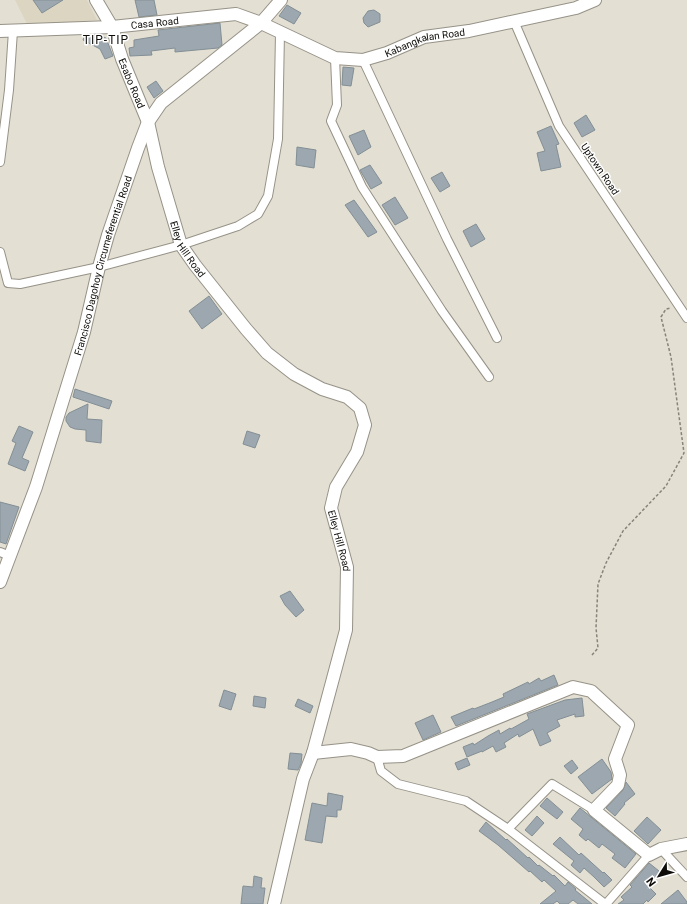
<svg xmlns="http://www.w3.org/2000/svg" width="687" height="904" font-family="Roboto,sans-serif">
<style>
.built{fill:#dcd5c2}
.building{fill:#9ca7af;stroke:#838f95}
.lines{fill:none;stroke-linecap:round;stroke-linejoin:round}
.street-casing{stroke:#969287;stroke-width:10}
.secondary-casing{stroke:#969287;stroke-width:14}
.path{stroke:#86847b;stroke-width:1.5;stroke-dasharray:3 2;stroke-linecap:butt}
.street{stroke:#fff;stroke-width:8}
.secondary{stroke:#fff;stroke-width:12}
.labels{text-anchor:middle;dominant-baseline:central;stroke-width:3;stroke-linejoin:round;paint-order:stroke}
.street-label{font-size:10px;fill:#0d0c08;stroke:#fff}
.quarter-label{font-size:12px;letter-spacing:1px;fill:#0d0c08;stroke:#fff}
</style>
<rect width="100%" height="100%" fill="#e3dfd3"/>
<polygon class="built" points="15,0 87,0 97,20 28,26"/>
<g class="building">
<polygon points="33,0 63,0 42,13"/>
<polygon points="135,0 154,0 157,15 139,17"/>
<polygon points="287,5 301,13 294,24 279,16"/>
<polygon points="374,10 380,14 380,22 368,27 364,23 363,18 368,11"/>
<polygon points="220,23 222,45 218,48 175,52 175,48 151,51 152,55 130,56 129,48 134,47 134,40 159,36 158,30"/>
<polygon points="85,35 99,35 106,38 113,56 105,59 100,49 83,40"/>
<polygon points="343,67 354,68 351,86 342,85"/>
<polygon points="156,81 163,91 154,98 147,87"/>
<polygon points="586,115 595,130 582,137 574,123"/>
<polygon points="551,126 559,144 556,145 561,167 541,171 537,153 545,151 537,132"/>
<polygon points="364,130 371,147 358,155 349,136"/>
<polygon points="297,147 316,150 314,168 296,165"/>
<polygon points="370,165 382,183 371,189 360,170"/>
<polygon points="442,172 450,186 440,192 431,178"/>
<polygon points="395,197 408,218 395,225 382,205"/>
<polygon points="354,200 377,232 368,237 345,205"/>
<polygon points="476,224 485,239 471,247 463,231"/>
<polygon points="209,296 222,314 202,329 189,311"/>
<polygon points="75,389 112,401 109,409 73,397"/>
<polygon points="88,404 87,419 102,420 101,443 86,441 86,430 75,429 70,427 66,421 66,417 69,413"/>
<polygon points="19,426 33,432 22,458 29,461 25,471 8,464 16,443 12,441"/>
<polygon points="247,431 260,435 255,448 243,444"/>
<polygon points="0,502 19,507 6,544 0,542"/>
<polygon points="290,591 304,610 296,617 285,605 280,596"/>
<polygon points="554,675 558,685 456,726 451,717 473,708 474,709 492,702 504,697 503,694 528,682 529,684 539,678 541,681"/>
<polygon points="224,690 236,694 231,710 219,706"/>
<polygon points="254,696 266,698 265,708 253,706"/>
<polygon points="582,698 584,716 575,717 575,714 557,720 560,726 547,733 551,741 540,746 533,729 519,737 518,734 504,743 506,747 496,752 493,746 482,752 482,751 467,757 463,747 473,743 474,745 488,736 499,730 500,734 510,728 511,729 529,719 527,714 565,700"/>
<polygon points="298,699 313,706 310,713 295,706"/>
<polygon points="433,715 441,732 423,740 415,723"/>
<polygon points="290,753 302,754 301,764 298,770 288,769"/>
<polygon points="467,758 470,765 458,770 455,763"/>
<polygon points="602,759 611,772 612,779 592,794 578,777"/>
<polygon points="572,760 578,768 571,774 564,766"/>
<polygon points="626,782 635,794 624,803 625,804 615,816 606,808 623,790"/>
<polygon points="328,793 343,796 341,810 337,810 337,817 326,816 322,843 305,840 312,803 327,806"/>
<polygon points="547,798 563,812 557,819 540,806"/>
<polygon points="580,808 636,854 625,868 612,858 615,854 602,844 599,848 588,839 586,841 579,835 583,829 571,819"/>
<polygon points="537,816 544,823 532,836 525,830"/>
<polygon points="647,817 661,830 648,844 634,831"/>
<polygon points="486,822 506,840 507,839 528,858 529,857 538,866 539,865 553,876 554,875 565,886 568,882 576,889 575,890 592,904 578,904 573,900 568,904 560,904 557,901 553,904 540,904 556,891 544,880 542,882 530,871 529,872 498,845 479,831"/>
<polygon points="560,837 579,855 581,853 603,873 604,872 612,880 604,887 594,877 584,868 580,873 571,865 574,861 553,844"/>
<polygon points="649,863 659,871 661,875 648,886 656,894 648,902 647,900 643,904 618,904 624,900 621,897 632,887 630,885"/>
<polygon points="254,876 262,878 261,888 265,888 263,904 241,904 243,886 253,887"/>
<polygon points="678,890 687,902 687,904 661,904"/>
</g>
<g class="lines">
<defs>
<g id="street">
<polyline points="514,21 559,126 687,318"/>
<polyline points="335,58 337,105 331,121 362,187 442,311 489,377"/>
<polyline points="363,60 447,239 497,338"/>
<polyline points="0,162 9,90 13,31"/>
<polyline points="0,252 8,283 20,284 99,267 181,245 238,226 258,214 268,196 278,139 280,33"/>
<polyline points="0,552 10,556"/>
<polyline points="377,757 381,771 398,784 466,801 508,829 605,904"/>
<polyline points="508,829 552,784 594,810"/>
<polyline points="661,849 687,877"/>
<polyline points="606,904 649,855"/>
</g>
<g id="secondary">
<path id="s1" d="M 96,0 L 112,27 L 122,59 L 148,122 L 158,167 L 181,245 L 195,265 L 246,329 L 267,353 L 294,374 L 322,389 L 347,397 L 360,408 L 365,425 L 357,452 L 336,487 L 331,508 L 347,567 L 346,630 L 313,753 L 303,779 L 274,904"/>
<path id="s2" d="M 0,31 L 112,27 L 236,14 L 261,23 L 335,58 L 363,60 L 387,53 L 424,37 L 469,31 L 576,8 L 595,0"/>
<path id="s3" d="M 0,582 L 36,487 L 84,332 L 99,267 L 108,235 L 138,148 L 148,122 L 161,103 L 261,23 L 281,0"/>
<polyline points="313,753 351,749 368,753 377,757 403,756 573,687 591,691 628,725 615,759 620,775 618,785 594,810 649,855 661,849 687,844"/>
</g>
</defs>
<use href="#street" class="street-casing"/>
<use href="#secondary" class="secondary-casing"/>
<polyline class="path" points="592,655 598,648 596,628 598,584 606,563 623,531 666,486 684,453 671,357 661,317 666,309 671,308"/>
<use href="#street" class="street"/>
<use href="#secondary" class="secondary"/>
</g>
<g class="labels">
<g class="street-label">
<text stroke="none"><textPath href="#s2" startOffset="155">Casa Road</textPath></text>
<text stroke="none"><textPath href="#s2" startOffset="438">Kabangkalan Road</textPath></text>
<text stroke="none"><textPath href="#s1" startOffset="91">Esabo Road</textPath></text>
<text transform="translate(600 169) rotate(56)">Uptown Road</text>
<text stroke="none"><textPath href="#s1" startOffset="267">Elley Hill Road</textPath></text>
<text stroke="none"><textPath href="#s3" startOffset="333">Francisco Dagohoy Circumeferential Road</textPath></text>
<text stroke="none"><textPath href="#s1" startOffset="650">Elley Hill Road</textPath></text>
</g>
<g class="quarter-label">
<text x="106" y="40">TIP-TIP</text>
</g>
</g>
<g transform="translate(659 876) rotate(233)" stroke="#ffffff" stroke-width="3" paint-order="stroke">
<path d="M0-3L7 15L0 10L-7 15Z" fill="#0d0c08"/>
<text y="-6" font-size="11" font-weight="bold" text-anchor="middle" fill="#0d0c08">N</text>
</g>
</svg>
